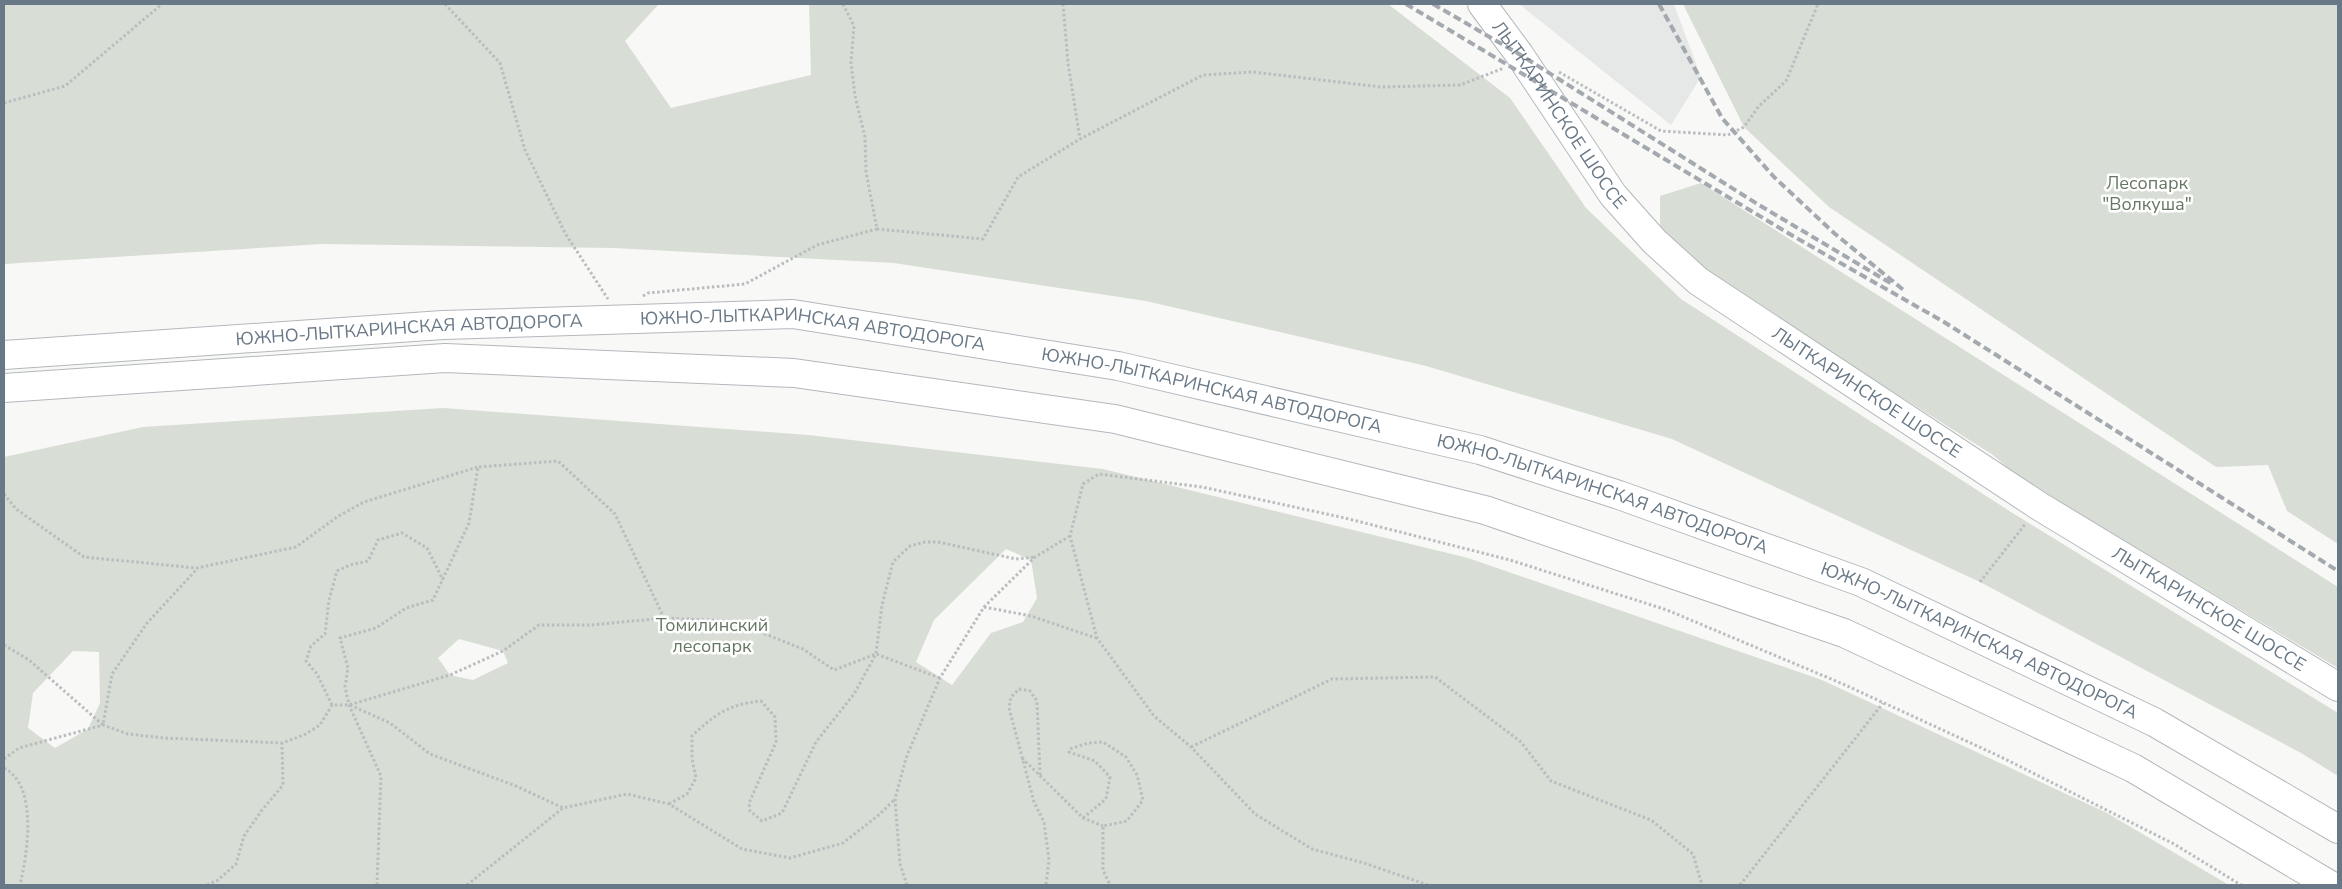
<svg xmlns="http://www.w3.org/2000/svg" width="2342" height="889" font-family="'Nunito Sans',sans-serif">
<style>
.built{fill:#e6e7e7}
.green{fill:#d8ddd5;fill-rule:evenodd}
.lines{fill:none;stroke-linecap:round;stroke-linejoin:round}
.major-casing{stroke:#b3b8bc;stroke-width:30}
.path{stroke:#babdc0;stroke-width:3;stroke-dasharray:2.5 2.5;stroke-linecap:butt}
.major{stroke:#fff;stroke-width:28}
.rail{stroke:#a3a9af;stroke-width:4;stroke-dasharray:8 4;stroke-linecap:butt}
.labels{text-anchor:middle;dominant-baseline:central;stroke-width:5;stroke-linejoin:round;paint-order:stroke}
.street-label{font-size:18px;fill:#697886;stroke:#fff}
.park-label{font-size:18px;fill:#667863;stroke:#fff}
</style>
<rect width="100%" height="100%" fill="#f8f8f6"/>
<polygon class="built" points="1519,4 1674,4 1701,77 1671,125"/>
<g class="green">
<polygon points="4,4 659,4 625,41 671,108 811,75 809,4 1388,4 1510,98 1586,208 1681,299 2011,512 2338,713 2338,776 2301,753 1980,582 1672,439 1426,366 1146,301 894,263 614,248 322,244 4,264"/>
<polygon points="1683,4 2338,4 2338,544 2287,511 2268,465 2216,467 1829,207 1744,127"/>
<polygon points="1701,183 2338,587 2338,668 2019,478 1993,455 1702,271 1660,226 1660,196"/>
<path d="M 443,408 L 808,435 L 1103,469 L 1468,558 L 1822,680 L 2107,813 L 2229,885 L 4,885 L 4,457 L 143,427 ZM 1006,549 L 1031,560 L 1037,598 L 1023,622 L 991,633 L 952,685 L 916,662 L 934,620 ZM 459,639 L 503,651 L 508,663 L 473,680 L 450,675 L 438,658 ZM 73,651 L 99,652 L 100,703 L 88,729 L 55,748 L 28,728 L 33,693 Z"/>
</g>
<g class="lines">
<defs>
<g id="major">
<path id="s1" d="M 1482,4 L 1519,54 L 1613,195 L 1654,241 L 1698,281 L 2039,506 L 2338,687"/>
<path id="s2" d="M 4,355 L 443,325 L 793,314 L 1118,366 L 1480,450 L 1619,495 L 1861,582 L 2154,722 L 2338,829"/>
<polyline points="4,388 445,358 794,373 1115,419 1485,510 1844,633 2133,768 2330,885"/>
</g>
</defs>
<use href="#major" class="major-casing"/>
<g class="path">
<polyline points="445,4 500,63 525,150 565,233 608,299"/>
<polyline points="843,4 854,26 851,62 855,96 865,137 866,172 877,229 983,239 1018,177 1080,139 1203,75 1253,72 1381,87 1460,85 1504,68"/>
<polyline points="1063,4 1068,63 1080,139"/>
<polyline points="1559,72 1661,131 1728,135 1744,127 1759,106 1786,81 1818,4"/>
<polyline points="4,103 65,86 162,4"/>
<polyline points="643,296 648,293 745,284 817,245 877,229"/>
<polyline points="4,494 16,509 84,557 197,568 296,547 337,517 364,502 478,467"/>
<polyline points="1980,582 2026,523"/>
<polyline points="984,607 1031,616 1096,638"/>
<polyline points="4,645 29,660 103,725 112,674 147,623 197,569"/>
<polyline points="332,705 317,674 306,661 311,646 325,634 329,600 337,571 350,565 368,561 378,540 402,533 427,548 443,580"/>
<polyline points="350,705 390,723 430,754 516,786 563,808"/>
<polyline points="1191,747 1332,679 1435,677 1521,742 1551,781 1651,820 1693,854 1702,885"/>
<polyline points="1022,758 1083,818 1103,826"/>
<polyline points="4,759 19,748 103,725 128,734 164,738 282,743 304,735 320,725 332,705 349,705 450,675 503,651 539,625 591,625 664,618 732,621 803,649 834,670 876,654 940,678"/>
<path d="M 4,768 C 39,786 27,855 20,885"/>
<polyline points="1040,775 1037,701 1030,691 1019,689 1011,697 1009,708 1034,802 1044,822 1049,860 1046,885"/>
<path d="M 669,804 L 687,794 L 696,778 L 692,759 L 692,736 C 714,715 729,704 761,701 L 775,717 L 776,742 L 749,803 L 750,811 L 762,821 L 782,813 L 816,742 L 854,694 L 876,654 L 882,605 L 893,562 L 910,546 L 925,542 L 938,542 L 1016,559 L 1035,557"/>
<polyline points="1083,818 1106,799 1110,777 1095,761 1069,752 1070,749 1088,743 1103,742 1126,757 1137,775 1143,800 1127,821 1103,826 1103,870 1110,885"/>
<polyline points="207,885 218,880 236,864 244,836 262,810 283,785 282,743"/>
<polyline points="377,885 381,776 349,705 345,687 348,668 340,638 376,628 406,608 433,600 469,523 478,467 558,461 615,514 664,618"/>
<polyline points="467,885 563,808 627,794 669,804 742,849 790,858 843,843 880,814 895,799"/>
<polyline points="907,885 900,864 895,799 906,758 940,678 984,607 1035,557 1070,536"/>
<polyline points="1428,885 1364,863 1312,849 1255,814 1191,747 1154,716 1097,638 1070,536 1083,484 1099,474 1202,487 1345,518 1510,560 1667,610 1843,684 2001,757 2174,844 2241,885"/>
<polyline points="1740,885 1883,703"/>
</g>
<use href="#major" class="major"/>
<g class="rail">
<polyline points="1406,4 1793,236 1944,322 2338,571"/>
<polyline points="1433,4 1519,54 1759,205 1892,284"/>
<polyline points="1659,4 1722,118 1774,177 1834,233 1906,292"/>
</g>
</g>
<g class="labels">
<g class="street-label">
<text stroke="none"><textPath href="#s1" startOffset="135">ЛЫТКАРИНСКОЕ ШОССЕ</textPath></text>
<text stroke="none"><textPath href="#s2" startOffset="406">ЮЖНО-ЛЫТКАРИНСКАЯ АВТОДОРОГА</textPath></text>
<text stroke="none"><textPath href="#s2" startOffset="811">ЮЖНО-ЛЫТКАРИНСКАЯ АВТОДОРОГА</textPath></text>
<text stroke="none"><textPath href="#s2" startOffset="1216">ЮЖНО-ЛЫТКАРИНСКАЯ АВТОДОРОГА</textPath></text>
<text stroke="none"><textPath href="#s1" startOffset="555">ЛЫТКАРИНСКОЕ ШОССЕ</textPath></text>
<text stroke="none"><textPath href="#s2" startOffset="1621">ЮЖНО-ЛЫТКАРИНСКАЯ АВТОДОРОГА</textPath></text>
<text stroke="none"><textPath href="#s1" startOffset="960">ЛЫТКАРИНСКОЕ ШОССЕ</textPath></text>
<text stroke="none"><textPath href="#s2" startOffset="2026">ЮЖНО-ЛЫТКАРИНСКАЯ АВТОДОРОГА</textPath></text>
</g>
<g class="park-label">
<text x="2147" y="183">Лесопарк<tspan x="2147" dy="21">"Волкуша"</tspan></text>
<text x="712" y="625">Томилинский<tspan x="712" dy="21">лесопарк</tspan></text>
</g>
</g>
<rect width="2342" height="889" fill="none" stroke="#697886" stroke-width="10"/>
</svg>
